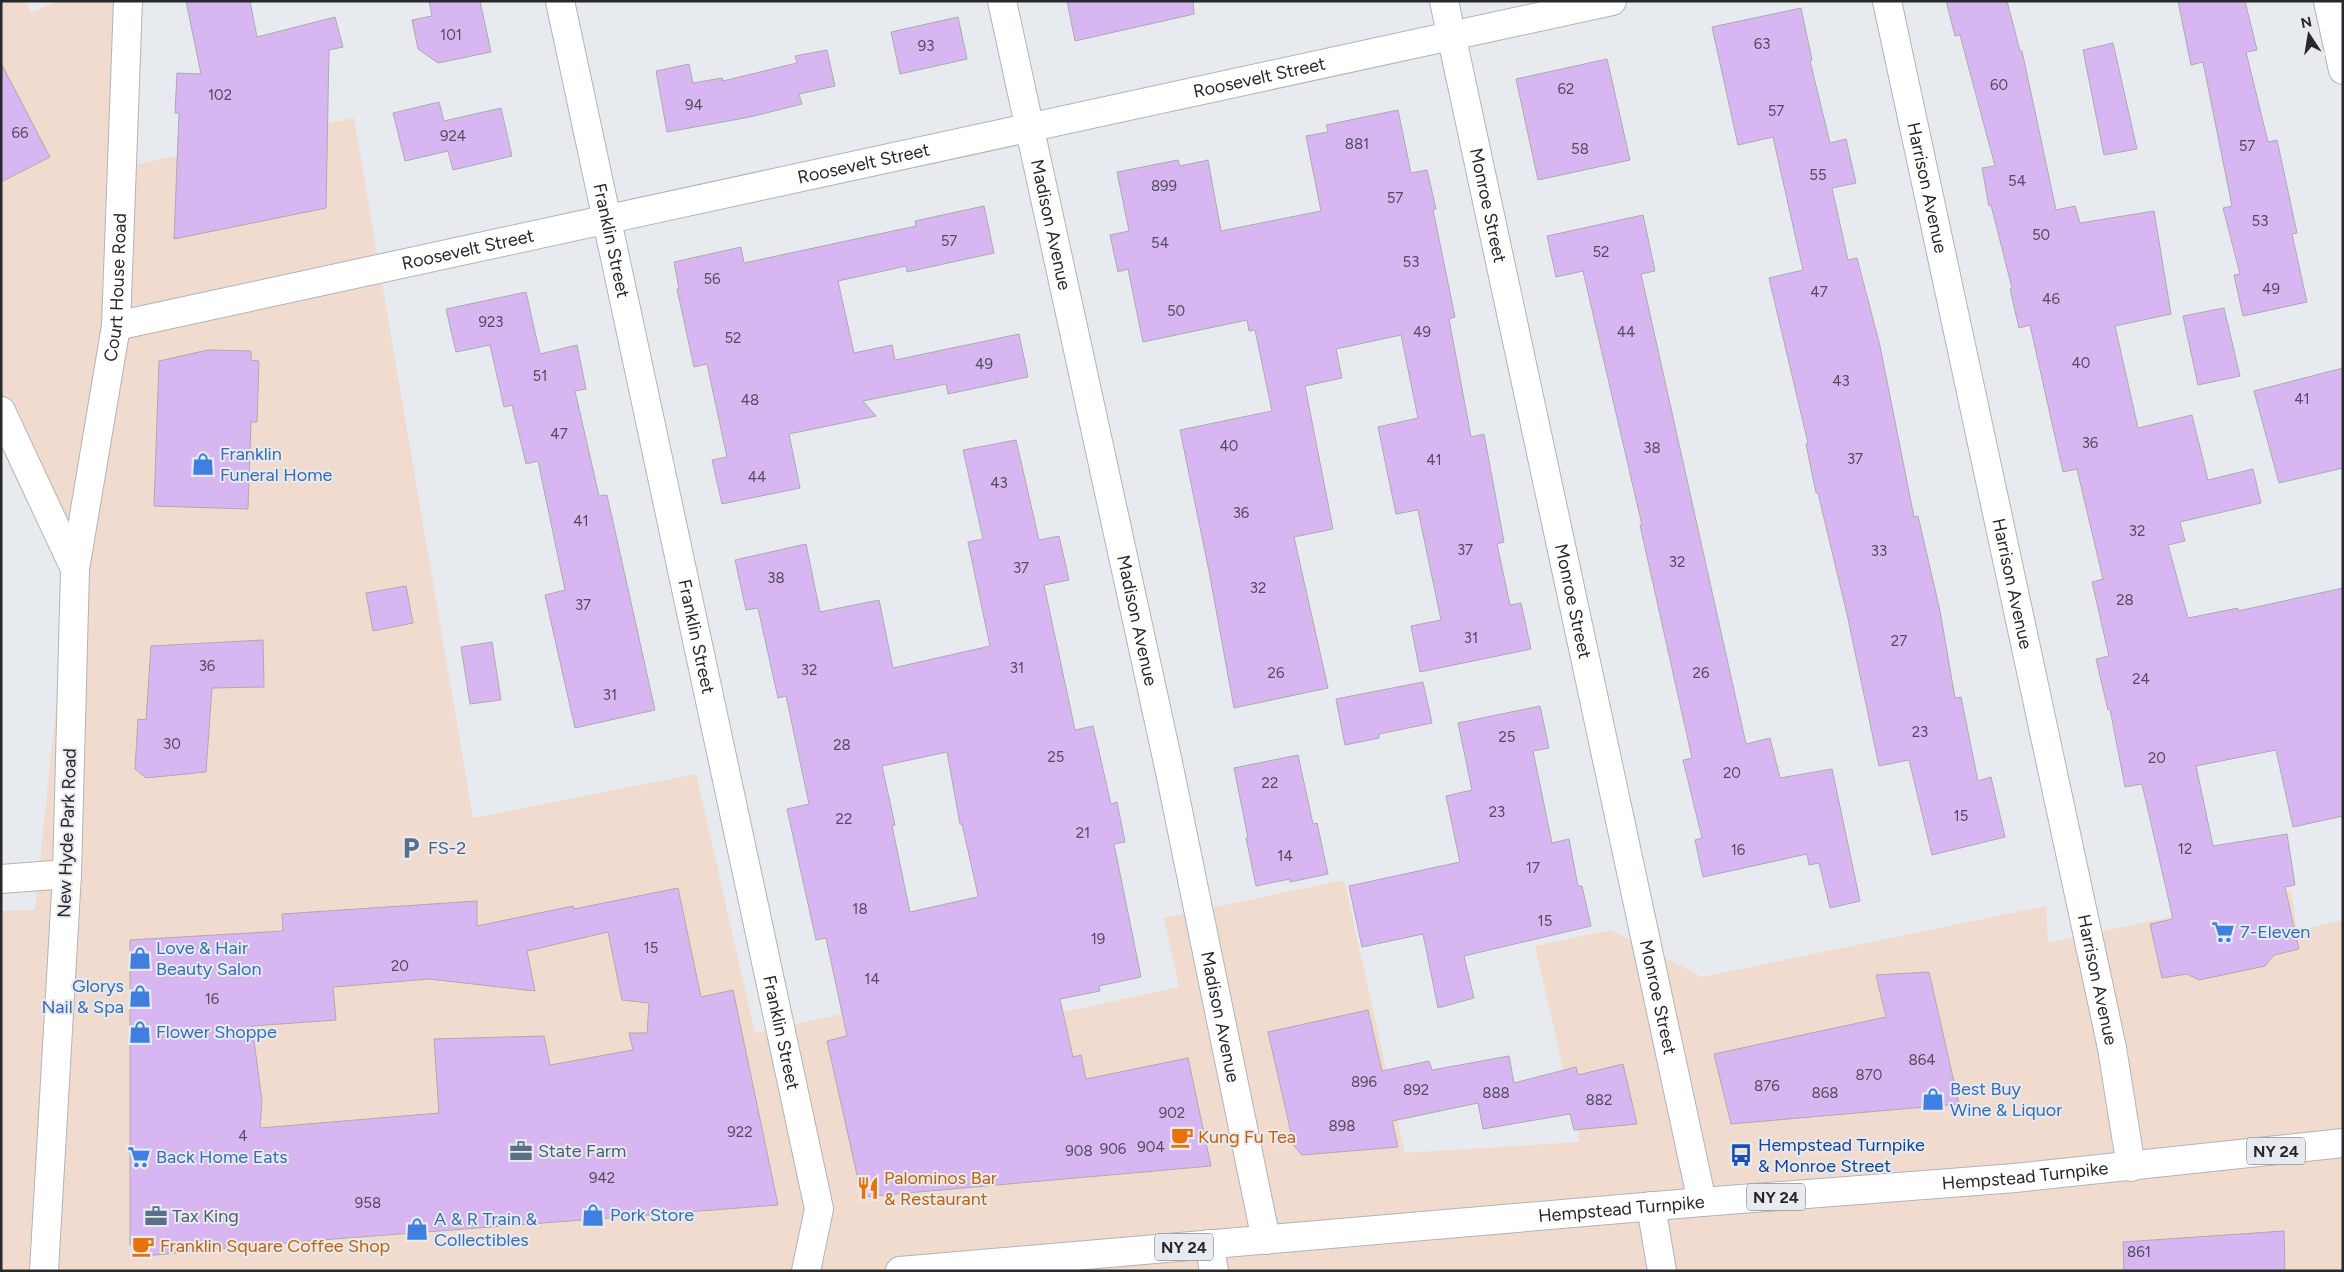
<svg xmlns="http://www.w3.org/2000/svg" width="2344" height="1272" font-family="Figtree,sans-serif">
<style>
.commercial{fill:#f1dbce}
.building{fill:#d8b6f2;stroke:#adabaf;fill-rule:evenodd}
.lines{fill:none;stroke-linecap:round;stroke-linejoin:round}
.minor-casing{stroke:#b1b4b8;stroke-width:30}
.major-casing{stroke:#b1b4b8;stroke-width:30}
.minor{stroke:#fff;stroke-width:28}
.major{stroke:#fff;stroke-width:28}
.labels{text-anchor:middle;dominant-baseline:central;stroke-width:4;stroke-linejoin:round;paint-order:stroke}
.number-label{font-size:15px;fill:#534c5c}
.shield{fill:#e7eaee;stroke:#616265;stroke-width:1}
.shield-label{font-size:16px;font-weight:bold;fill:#27282a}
.street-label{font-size:18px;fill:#27282a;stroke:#e7eaee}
.shop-label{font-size:18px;fill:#366cbe;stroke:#e7eaee;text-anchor:start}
.service-label{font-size:18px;fill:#4e5e75;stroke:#e7eaee;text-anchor:start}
.food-label{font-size:18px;fill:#c56008;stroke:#e7eaee;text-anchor:start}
.transit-label{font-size:18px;fill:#164399;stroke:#e7eaee;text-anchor:start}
</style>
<rect width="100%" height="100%" fill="#e7eaee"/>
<polygon class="commercial" points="1,1 26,1 31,13 57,1 139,1 134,165 354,118 473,818 696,774 755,1033 952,990 962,1034 1179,987 1164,918 1344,880 1405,1153 1580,1142 1535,946 1611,930 1702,977 2046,906 2048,943 2291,891 2297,931 2343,920 2343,1271 1,1271 1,911 35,910 72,550 1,397"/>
<g class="building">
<polygon points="186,1 250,1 257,37 335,17 343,47 329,50 326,208 174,239 179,113 175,113 177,73 201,74"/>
<polygon points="429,1 480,1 491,52 438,63 418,49 412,20 432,16"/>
<polygon points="1067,1 1193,1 1194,14 1075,41"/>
<polygon points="1946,1 2007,1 2020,51 2022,51 2056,210 2075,206 2080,223 2154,211 2171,314 2115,326 2138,428 2192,415 2208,480 2253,469 2261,503 2180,522 2185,541 2168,545 2188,618 2238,608 2238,611 2343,588 2343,816 2293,827 2276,750 2196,766 2213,846 2287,834 2295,885 2285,887 2299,949 2274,955 2265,966 2199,980 2187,974 2162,978 2150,924 2173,919 2142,784 2125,787 2110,709 2108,710 2096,659 2109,656 2092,582 2103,579 2077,469 2063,472 2030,325 2019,328 2010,289 2012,288 1991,205 1989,206 1982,168 1995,166 1960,35 1955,36"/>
<polygon points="2178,1 2245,1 2257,50 2246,52 2268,142 2277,140 2297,233 2292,234 2307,302 2243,316 2234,275 2240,274 2223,208 2232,206 2203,62 2191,65"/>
<polygon points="1801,8 1812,60 1810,61 1830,143 1846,139 1856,183 1832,188 1848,260 1857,258 1880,346 1914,517 1918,516 1940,611 1955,698 1961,697 1978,781 1991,777 2005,837 1932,855 1909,760 1879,766 1847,614 1818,493 1816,493 1806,444 1808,443 1769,278 1803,270 1773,137 1738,145 1712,27"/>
<polygon points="958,17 967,59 900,74 891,32"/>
<polygon points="2113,43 2137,149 2104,155 2083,50"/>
<polygon points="827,50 835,86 799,94 802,104 750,117 667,132 656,71 689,64 693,83 722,78 723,81 797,63 795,56"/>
<polygon points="1607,59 1630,160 1538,180 1516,79"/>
<polygon points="1,63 50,157 1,182"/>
<polygon points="439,102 444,121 501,108 512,156 453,170 448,151 405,161 393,113"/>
<polygon points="1398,110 1411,173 1427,170 1436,209 1433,210 1455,317 1449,319 1471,437 1484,434 1504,542 1497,544 1510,605 1521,603 1531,649 1420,672 1411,626 1441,620 1418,510 1396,514 1378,427 1418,418 1401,335 1336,349 1342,378 1305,386 1333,529 1294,537 1328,688 1234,708 1209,571 1180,430 1272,411 1255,330 1249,331 1247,320 1143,342 1128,269 1118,272 1110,235 1129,231 1117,172 1178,160 1180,166 1208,160 1221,231 1321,211 1306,136 1328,132 1326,125"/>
<polygon points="984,206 994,253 907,272 906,266 838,281 854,353 892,345 895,360 1019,334 1028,377 948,394 946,384 863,401 876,416 789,434 800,488 722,504 712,460 727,457 707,364 694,367 677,289 679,289 674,262 741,247 744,263 916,226 915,221"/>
<polygon points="1643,215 1655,271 1641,274 1746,744 1770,738 1780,778 1832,769 1860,901 1830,908 1819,863 1809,865 1807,854 1703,877 1695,840 1702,838 1683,760 1692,758 1640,525 1642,525 1583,271 1556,277 1547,236"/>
<polygon points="526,292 540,354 577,345 586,389 575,391 599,496 607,495 655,710 575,728 545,595 565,590 538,461 526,464 512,405 504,407 490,345 456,352 446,309"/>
<polygon points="2224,308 2240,376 2198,385 2183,316"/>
<polygon points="208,350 251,351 251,360 259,361 257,422 251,422 248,509 154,506 159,361"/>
<polygon points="2343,368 2343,468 2279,483 2254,391"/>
<path d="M 1016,440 L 1039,540 L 1059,536 L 1069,580 L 1044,585 L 1075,730 L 1093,726 L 1111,804 L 1117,802 L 1125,842 L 1114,844 L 1141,977 L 1099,986 L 1100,991 L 1060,999 L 1073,1057 L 1081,1055 L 1086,1079 L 1188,1058 L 1211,1166 L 862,1197 L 827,1041 L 847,1036 L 826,938 L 816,940 L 787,809 L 809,804 L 786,696 L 778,698 L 758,608 L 746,610 L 735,560 L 806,544 L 820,612 L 879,600 L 893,668 L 990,646 L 968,542 L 983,539 L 963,450 ZM 947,752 L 960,824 L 962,824 L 978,895 L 977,897 L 910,912 L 892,826 L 895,825 L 882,766 Z"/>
<polygon points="406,586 413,623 373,631 366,593"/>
<polygon points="263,640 264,687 212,688 206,772 146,778 135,769 138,719 146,720 151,646"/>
<polygon points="492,642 501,700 470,704 461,647"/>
<polygon points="1423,682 1432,723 1379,734 1379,738 1345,745 1336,699"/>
<polygon points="1540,706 1549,748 1533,751 1552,843 1569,839 1578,886 1582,886 1591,926 1464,956 1474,998 1438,1008 1423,934 1362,947 1349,886 1460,862 1446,796 1472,790 1458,723"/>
<polygon points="1298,755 1313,824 1317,823 1328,874 1290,882 1290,879 1256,886 1246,838 1248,838 1234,768"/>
<path d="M 678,888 L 701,997 L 733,990 L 778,1205 L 295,1242 L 144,1256 L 130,1245 L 130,940 L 283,931 L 282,914 L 477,901 L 477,926 L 573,906 L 574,909 ZM 608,932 L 622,1000 L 649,1003 L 647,1033 L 629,1033 L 633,1050 L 550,1065 L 544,1036 L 434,1039 L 439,1113 L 260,1128 L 262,1101 L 252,1026 L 336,1020 L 333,987 L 429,979 L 535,991 L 527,951 Z"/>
<polygon points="1929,972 1959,1104 1731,1124 1714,1054 1886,1017 1876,975"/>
<polygon points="1368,1010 1382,1071 1429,1061 1432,1070 1509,1056 1514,1083 1576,1067 1578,1075 1623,1064 1637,1124 1574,1130 1570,1114 1483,1129 1478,1103 1392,1121 1398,1147 1302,1155 1294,1146 1268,1032"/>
<polygon points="2284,1231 2285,1271 2124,1271 2123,1242"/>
</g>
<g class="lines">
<defs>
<g id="minor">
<path id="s1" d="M 560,1 L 819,1209 L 806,1271"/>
<path id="s2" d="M 1002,1 L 1170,772 L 1266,1240"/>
<path id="s3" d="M 1444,1 L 1702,1202"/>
<path id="s4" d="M 1887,1 L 2112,1048 L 2131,1167"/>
<polyline points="2328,1 2343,70"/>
<path id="s5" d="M 116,326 L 1612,1"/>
<path id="s6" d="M 75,569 L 116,326 L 128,1"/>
<polyline points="1,879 67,874"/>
<polyline points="1651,1206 1662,1271"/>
<polyline points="1209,1244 1214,1271"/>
</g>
<g id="major">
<polyline points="1,411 75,569 67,874 44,1271"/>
<path id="s7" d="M 900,1271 L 1702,1202 L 2015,1178 L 2343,1143"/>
</g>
</defs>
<use href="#minor" class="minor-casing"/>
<use href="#major" class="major-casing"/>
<use href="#minor" class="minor"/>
<use href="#major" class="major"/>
</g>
<defs>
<symbol id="shop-bare" viewBox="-9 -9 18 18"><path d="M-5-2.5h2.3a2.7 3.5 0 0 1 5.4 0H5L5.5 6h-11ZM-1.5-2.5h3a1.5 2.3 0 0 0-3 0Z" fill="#3f7fe0" stroke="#e7eaee" stroke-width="2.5" paint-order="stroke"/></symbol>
<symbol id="parking-bare" viewBox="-9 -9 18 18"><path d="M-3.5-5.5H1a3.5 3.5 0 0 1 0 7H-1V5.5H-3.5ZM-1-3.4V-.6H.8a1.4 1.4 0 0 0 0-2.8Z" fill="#5c6f8a" stroke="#e7eaee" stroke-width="2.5" paint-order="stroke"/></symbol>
<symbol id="supermarket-bare" viewBox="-9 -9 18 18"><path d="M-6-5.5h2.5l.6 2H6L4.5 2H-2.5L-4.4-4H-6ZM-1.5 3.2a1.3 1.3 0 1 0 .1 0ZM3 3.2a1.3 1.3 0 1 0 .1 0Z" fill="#3f7fe0" stroke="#e7eaee" stroke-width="2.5" paint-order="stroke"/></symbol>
<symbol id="cafe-bare" viewBox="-9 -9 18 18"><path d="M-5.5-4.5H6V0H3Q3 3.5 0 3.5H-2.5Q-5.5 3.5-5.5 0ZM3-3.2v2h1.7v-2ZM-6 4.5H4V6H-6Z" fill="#e8710a" stroke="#e7eaee" stroke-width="2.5" paint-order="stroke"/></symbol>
<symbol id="office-bare" viewBox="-9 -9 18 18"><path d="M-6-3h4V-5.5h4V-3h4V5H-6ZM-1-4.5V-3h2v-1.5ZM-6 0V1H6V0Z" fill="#5c6f8a" stroke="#e7eaee" stroke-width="2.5" paint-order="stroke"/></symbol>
<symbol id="bus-bare" viewBox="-9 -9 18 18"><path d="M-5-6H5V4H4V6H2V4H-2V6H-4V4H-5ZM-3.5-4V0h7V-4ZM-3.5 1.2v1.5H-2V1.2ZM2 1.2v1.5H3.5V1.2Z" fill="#1a4fb4" stroke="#e7eaee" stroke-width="2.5" paint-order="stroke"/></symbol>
<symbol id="restaurant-bare" viewBox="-9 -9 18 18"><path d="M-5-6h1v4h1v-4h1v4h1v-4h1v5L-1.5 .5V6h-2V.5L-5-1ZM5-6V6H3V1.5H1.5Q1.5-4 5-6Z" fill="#e8710a" stroke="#e7eaee" stroke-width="2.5" paint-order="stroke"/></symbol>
</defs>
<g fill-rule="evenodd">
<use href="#shop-bare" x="187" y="448" width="32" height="32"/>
<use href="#parking-bare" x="395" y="832" width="32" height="32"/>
<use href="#supermarket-bare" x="2207" y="916" width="32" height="32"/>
<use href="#shop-bare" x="124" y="942" width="32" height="32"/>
<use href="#shop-bare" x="124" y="980" width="32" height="32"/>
<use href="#shop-bare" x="124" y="1016" width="32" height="32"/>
<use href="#shop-bare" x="1917" y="1083" width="32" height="32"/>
<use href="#cafe-bare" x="1166" y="1121" width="32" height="32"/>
<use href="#office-bare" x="505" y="1135" width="32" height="32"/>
<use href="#bus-bare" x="1725" y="1139" width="32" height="32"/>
<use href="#supermarket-bare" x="123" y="1141" width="32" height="32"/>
<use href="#restaurant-bare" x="852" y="1172" width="32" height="32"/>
<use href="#shop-bare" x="577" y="1199" width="32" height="32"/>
<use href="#office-bare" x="140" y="1200" width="32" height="32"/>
<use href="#shop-bare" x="401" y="1213" width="32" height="32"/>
<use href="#cafe-bare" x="127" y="1230" width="32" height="32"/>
</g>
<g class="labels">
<g class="number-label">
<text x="451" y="35">101</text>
<text x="1762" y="44">63</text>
<text x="926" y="46">93</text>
<text x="1999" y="85">60</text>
<text x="1566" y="89">62</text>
<text x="220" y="95">102</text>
<text x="694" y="105">94</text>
<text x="1776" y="111">57</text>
<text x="20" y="133">66</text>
<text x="453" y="136">924</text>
<text x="1357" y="144">881</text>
<text x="2247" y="146">57</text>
<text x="1580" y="149">58</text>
<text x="1818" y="175">55</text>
<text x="2017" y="181">54</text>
<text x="1164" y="186">899</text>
<text x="1395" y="198">57</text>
<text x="2260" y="221">53</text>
<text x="2041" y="235">50</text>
<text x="949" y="241">57</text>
<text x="1160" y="243">54</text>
<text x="1601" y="252">52</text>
<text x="1411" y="262">53</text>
<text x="712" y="279">56</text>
<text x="2271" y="289">49</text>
<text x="1819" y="292">47</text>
<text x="2051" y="299">46</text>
<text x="1176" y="311">50</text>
<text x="491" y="322">923</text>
<text x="1422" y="332">49</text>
<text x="1626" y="332">44</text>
<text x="733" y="338">52</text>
<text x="2081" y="363">40</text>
<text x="984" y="364">49</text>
<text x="540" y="376">51</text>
<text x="1841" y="381">43</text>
<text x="2302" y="399">41</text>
<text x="750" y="400">48</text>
<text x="559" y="434">47</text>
<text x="2090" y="443">36</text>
<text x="1229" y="446">40</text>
<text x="1652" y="448">38</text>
<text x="1855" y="459">37</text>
<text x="1434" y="460">41</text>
<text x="757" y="477">44</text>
<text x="999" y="483">43</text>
<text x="1241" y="513">36</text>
<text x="581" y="521">41</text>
<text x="2137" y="531">32</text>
<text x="1465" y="550">37</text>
<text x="1879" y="551">33</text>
<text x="1677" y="562">32</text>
<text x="1021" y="568">37</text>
<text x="776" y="578">38</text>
<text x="1258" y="588">32</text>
<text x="2125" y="600">28</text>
<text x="583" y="605">37</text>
<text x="1471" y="638">31</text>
<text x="1899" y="641">27</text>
<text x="207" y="666">36</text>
<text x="1017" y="668">31</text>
<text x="809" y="670">32</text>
<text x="1276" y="673">26</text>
<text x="1701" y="673">26</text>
<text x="2141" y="679">24</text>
<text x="610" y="695">31</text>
<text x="1920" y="732">23</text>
<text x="1507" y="737">25</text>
<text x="172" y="744">30</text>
<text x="842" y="745">28</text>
<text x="1056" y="757">25</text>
<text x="2157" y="758">20</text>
<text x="1732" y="773">20</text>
<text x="1270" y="783">22</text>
<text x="1497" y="812">23</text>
<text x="1961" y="816">15</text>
<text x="844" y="819">22</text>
<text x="1083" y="833">21</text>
<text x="2185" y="849">12</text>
<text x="1738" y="850">16</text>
<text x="1285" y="856">14</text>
<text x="1533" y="868">17</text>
<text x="860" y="909">18</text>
<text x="1545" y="921">15</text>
<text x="1098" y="939">19</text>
<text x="651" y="948">15</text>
<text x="400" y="966">20</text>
<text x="872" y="979">14</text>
<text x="212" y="999">16</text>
<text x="1922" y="1060">864</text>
<text x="1869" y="1075">870</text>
<text x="1364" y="1082">896</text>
<text x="1767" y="1086">876</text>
<text x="1416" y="1090">892</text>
<text x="1496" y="1093">888</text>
<text x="1825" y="1093">868</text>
<text x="1599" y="1100">882</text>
<text x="1172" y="1113">902</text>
<text x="1342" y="1126">898</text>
<text x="740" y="1132">922</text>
<text x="243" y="1136">4</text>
<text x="1151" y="1147">904</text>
<text x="1113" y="1149">906</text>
<text x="1079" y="1151">908</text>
<text x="602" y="1178">942</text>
<text x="368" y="1203">958</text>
<text x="2139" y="1252">861</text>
</g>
<g class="shield">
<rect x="2247" y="1137.5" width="58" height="27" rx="4"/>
<rect x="1747" y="1183.5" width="58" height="27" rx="4"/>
<rect x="1155" y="1233.5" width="58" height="27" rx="4"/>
</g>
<g class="shield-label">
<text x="2276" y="1151">NY 24</text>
<text x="1776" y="1197">NY 24</text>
<text x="1184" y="1247">NY 24</text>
</g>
<g class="street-label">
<text stroke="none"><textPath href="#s5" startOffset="1170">Roosevelt Street</textPath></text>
<text stroke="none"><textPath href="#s5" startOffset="765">Roosevelt Street</textPath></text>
<text stroke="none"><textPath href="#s4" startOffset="191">Harrison Avenue</textPath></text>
<text stroke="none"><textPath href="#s3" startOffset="209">Monroe Street</textPath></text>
<text stroke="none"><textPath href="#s2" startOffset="229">Madison Avenue</textPath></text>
<text stroke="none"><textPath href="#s1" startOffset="245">Franklin Street</textPath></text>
<text stroke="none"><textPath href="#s5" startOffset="360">Roosevelt Street</textPath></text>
<text stroke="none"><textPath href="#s6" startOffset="285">Court House Road</textPath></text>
<text stroke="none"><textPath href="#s4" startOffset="596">Harrison Avenue</textPath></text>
<text stroke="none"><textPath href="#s3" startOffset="614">Monroe Street</textPath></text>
<text stroke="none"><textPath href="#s2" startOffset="634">Madison Avenue</textPath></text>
<text stroke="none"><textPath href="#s1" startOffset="650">Franklin Street</textPath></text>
<text transform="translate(67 833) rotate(-88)">New Hyde Park Road</text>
<text stroke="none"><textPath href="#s4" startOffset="1001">Harrison Avenue</textPath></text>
<text stroke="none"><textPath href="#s3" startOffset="1019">Monroe Street</textPath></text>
<text stroke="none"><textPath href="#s2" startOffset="1039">Madison Avenue</textPath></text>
<text stroke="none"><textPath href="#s1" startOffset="1055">Franklin Street</textPath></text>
<text stroke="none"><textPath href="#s7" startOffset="1129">Hempstead Turnpike</textPath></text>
<text stroke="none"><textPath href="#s7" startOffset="724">Hempstead Turnpike</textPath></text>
</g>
<g class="shop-label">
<text x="220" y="454">Franklin<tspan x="220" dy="21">Funeral Home</tspan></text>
<text x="2240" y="932">7-Eleven</text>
<text x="156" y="948">Love &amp; Hair<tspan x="156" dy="21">Beauty Salon</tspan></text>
<text x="124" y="986" text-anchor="end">Glorys<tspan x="124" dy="21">Nail &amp; Spa</tspan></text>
<text x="156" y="1032">Flower Shoppe</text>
<text x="1950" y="1089">Best Buy<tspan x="1950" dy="21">Wine &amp; Liquor</tspan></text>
<text x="156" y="1157">Back Home Eats</text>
<text x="610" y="1215">Pork Store</text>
<text x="434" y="1219">A &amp; R Train &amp;<tspan x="434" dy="21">Collectibles</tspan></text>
</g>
<g class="service-label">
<text x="428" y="848">FS-2</text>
<text x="538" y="1151">State Farm</text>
<text x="172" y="1216">Tax King</text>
</g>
<g class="food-label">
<text x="1198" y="1137">Kung Fu Tea</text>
<text x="884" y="1178">Palominos Bar<tspan x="884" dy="21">&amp; Restaurant</tspan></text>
<text x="160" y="1246">Franklin Square Coffee Shop</text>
</g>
<g class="transit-label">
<text x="1758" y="1145">Hempstead Turnpike<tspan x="1758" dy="21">&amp; Monroe Street</tspan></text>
</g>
</g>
<rect width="2344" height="1272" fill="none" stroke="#27282a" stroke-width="5"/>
<g transform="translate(2309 35) rotate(348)" stroke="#e7eaee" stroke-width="4" paint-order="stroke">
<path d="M0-4L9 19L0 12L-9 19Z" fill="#27282a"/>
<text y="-8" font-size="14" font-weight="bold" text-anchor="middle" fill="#27282a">N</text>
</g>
</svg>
